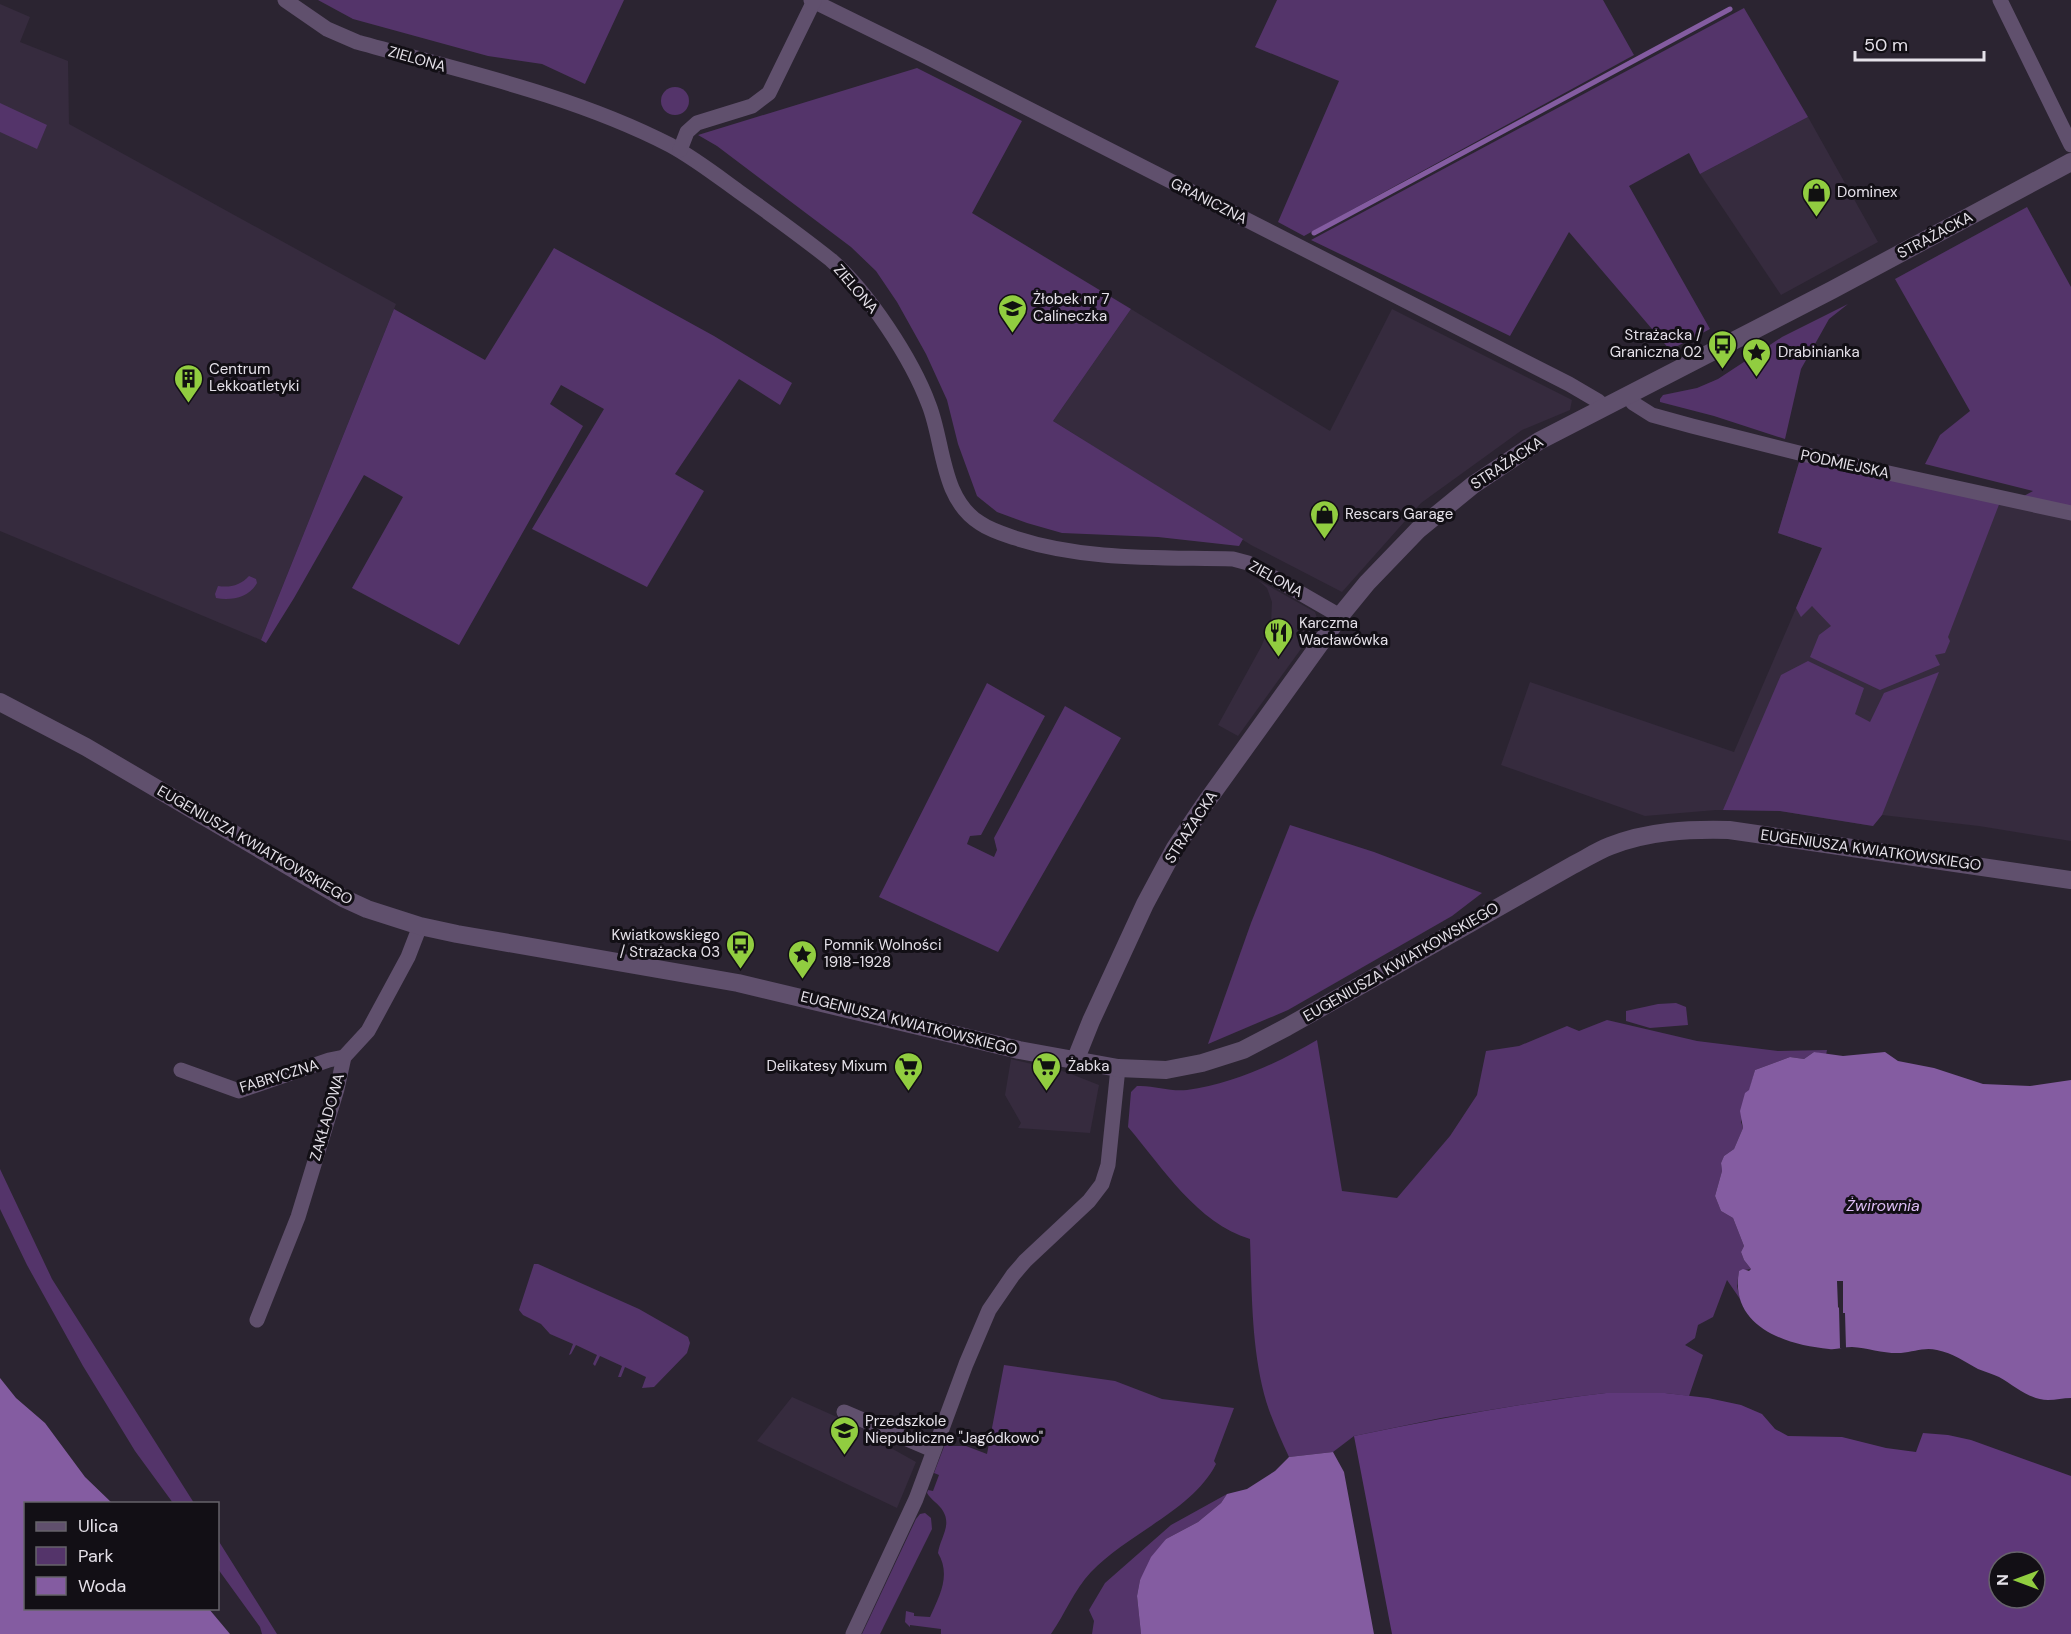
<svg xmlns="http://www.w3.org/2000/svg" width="2071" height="1634" font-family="'DM Sans',sans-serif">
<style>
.built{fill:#362b3e}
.green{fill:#54346a}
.forest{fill:#5f387a;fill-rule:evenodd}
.water{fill:#845ca1}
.pier{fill:#2b2431}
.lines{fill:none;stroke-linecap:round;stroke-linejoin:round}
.stream{stroke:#845ca1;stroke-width:5}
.minor{stroke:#60506d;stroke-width:15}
.tertiary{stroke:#60506d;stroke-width:18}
.labels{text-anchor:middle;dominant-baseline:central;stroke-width:6;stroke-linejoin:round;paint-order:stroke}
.street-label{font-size:15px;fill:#e5e1e9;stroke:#120f15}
.poi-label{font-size:15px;fill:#e5e1e9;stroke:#120f15;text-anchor:start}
.water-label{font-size:16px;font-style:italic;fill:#debef7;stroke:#120f15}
</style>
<rect width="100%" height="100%" fill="#2b2431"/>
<g class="built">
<polygon points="0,4 30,17 20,42 68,61 69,124 396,304 261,640 0,531"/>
<polygon points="1808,117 1878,242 1781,295 1700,174"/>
<polygon points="1131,309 1330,431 1392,309 1572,400 1570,410 1522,430 1421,503 1342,592 1251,545 1053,421"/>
<polygon points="1800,459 2071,517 2071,841 1979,826 1882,815 1873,826 1780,811 1716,810 1645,816 1501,765 1530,682 1734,752 1822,548 1778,533"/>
<polygon points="1258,580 1315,612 1319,624 1238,736 1218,725 1261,647 1271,623 1272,602 1267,588"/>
<polygon points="1011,1059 1066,1072 1099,1085 1090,1133 1018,1128 1021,1123 1005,1095"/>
<polygon points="792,1397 893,1442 891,1448 916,1462 897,1508 757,1441"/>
</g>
<g class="green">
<polygon points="318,0 624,0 585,84 542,64 488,56 353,19"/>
<polygon points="1277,0 1603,0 1634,55 1304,236 1278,222 1339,81 1255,47"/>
<polygon points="1744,8 1808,117 1700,174 1689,153 1629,186 1710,329 1670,350 1569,232 1510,336 1311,240"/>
<polygon points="917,68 1022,121 972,213 1131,309 1053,421 1243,539 1239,546 1158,537 1062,533 1027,523 997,512 977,496 958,444 947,400 926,354 897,302 876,271 851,247 717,146 698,135"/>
<circle cx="675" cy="101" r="14"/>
<polygon points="0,103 47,125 37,149 0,132"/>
<polygon points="2027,207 2071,287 2071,507 2022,497 2033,491 1925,464 1940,435 1970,411 1895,279"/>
<polygon points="554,248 714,336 792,383 780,405 739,379 675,474 704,491 647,587 532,529 604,409 561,385 550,404 583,426 459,645 352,588 403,497 364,475 294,598 266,643 261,640 394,309 485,360"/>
<polygon points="1848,304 1829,319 1801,369 1785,439 1714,416 1660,402 1660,399 1663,395 1697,388 1718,379 1782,337"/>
<polygon points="1800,459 2000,502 1948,637 1950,641 1945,653 1935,655 1940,665 1880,690 1810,657 1819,635 1831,626 1812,606 1801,617 1796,608 1822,548 1778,533"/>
<path d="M 249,576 L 256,579 L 257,583 C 249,597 232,601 216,598 L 215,594 L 218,586 C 230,588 241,585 249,576 Z"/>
<polygon points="1808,661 1864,688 1855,714 1870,722 1884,693 1939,672 1882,815 1873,826 1780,811 1723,810 1781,675"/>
<polygon points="987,683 1045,716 981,835 970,836 967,844 994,857 997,850 994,838 1065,706 1121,738 998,952 879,897"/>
<polygon points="1290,825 1374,852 1482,893 1452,916 1288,1010 1208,1044 1251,923"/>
<polygon points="1676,1003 1686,1007 1688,1025 1650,1028 1626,1021 1626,1011 1658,1004"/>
<path d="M 1607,1020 L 1697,1041 L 1778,1051 L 1827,1050 L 1826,1055 L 1814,1052 L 1804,1059 L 1790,1057 L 1755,1070 L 1741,1122 L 1743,1128 L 1734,1149 L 1724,1156 L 1721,1163 L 1722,1171 L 1715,1196 L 1721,1211 L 1733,1218 L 1744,1246 L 1741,1252 L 1744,1260 L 1751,1269 L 1739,1271 L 1737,1286 L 1740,1299 L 1727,1280 L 1713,1317 L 1698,1325 L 1695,1338 L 1685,1345 L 1703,1355 L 1689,1396 L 1665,1393 L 1606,1393 L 1557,1399 L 1441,1418 L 1354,1436 L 1333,1452 L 1289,1457 C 1282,1442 1275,1426 1269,1410 C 1251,1357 1252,1294 1250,1239 C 1197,1223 1163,1168 1128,1127 L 1131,1092 L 1137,1086 C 1154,1085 1170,1092 1187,1090 C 1233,1084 1278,1063 1317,1040 L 1342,1191 L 1397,1198 L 1450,1136 L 1477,1095 L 1486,1051 L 1519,1046 L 1567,1026 L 1579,1031 Z"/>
<polygon points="0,1169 52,1279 194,1503 173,1503 135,1451 83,1366 27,1265 0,1209"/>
<polygon points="534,1264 538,1264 639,1309 688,1337 690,1343 687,1353 654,1387 642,1388 646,1377 625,1367 621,1377 618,1377 622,1366 600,1356 595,1366 593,1364 597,1355 576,1345 571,1354 569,1355 573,1344 550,1334 541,1324 523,1315 519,1310"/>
<path d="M 1004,1365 L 1115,1381 L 1162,1399 L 1234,1408 L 1214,1461 L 1216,1464 C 1193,1510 1127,1534 1091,1572 C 1074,1590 1065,1614 1051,1634 L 941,1634 L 941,1629 L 910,1625 L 910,1627 L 905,1622 L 906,1611 L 914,1613 L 914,1616 L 930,1617 C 940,1595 951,1575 938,1553 C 940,1538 952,1526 943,1511 C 939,1504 931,1500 927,1493 L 928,1490 L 933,1491 L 939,1475 L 934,1473 L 945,1444 L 951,1446 L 966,1446 L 987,1454 Z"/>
<polygon points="1227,1494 1221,1503 1198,1522 1166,1539 1140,1580 1137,1596 1141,1634 1092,1634 1094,1621 1089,1610 1105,1583 1171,1525"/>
<polygon points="925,1513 931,1518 932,1529 880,1634 862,1634 916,1519 920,1514"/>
<polygon points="218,1540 277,1634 262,1634 260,1627 218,1569"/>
</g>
<path class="forest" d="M 1606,1393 L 1665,1393 L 1708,1398 L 1741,1405 L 1762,1414 L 1775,1429 L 1788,1436 L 1842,1437 L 1886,1448 L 1916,1452 L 1923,1433 L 1948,1435 L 1971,1440 L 2071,1476 L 2071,1634 L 1392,1634 L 1354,1436 C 1438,1419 1521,1403 1606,1393 ZM 1999,1562 L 2035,1562 L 2035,1598 L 1999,1598 Z"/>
<g class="water">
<path d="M 1814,1052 L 1843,1056 L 1885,1052 L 1898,1061 L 1934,1068 L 1983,1084 L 2030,1086 L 2071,1080 L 2071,1398 C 2063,1398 2056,1400 2048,1400 C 2030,1400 2015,1386 1999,1377 C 1993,1374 1985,1372 1978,1369 C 1965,1362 1953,1353 1937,1350 C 1924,1347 1914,1352 1901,1353 C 1885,1354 1868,1348 1852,1347 C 1844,1347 1836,1350 1829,1349 C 1785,1345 1729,1326 1739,1271 L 1743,1269 L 1749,1271 L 1751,1269 L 1744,1260 L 1741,1252 L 1744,1246 L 1733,1218 L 1721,1211 L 1715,1196 L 1722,1171 L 1721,1163 L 1724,1156 L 1734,1149 L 1743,1128 L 1740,1111 L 1745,1093 L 1749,1090 L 1755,1070 L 1790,1057 L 1804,1059 Z"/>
<polygon points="0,1378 16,1398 45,1423 85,1477 112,1503 26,1504 26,1608 209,1609 230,1634 0,1634"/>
<polygon points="1333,1452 1344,1472 1374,1634 1141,1634 1137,1596 1140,1580 1151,1557 1166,1539 1198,1522 1221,1503 1227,1494 1247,1489 1275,1471 1289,1457"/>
</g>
<polygon class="pier" points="1837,1281 1843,1281 1843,1313 1845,1313 1846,1348 1840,1348 1839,1308 1838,1307"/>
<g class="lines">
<polyline class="stream" points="1314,233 1730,9"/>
<g class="minor">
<path d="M 285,0 L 327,29 L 357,42 C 461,71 573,95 670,145 C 694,158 716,175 738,191 C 769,213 801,236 831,260 C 868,292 912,359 929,405 C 944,443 941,499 980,523 C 990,530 1003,534 1015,538 C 1086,561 1160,557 1233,559 L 1248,563 L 1340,616"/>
<polyline points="811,0 925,56 1569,384 1598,401 1604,406"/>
<polyline points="2000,0 2071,145"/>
<polyline points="680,150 687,132 697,123 752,106 769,93 814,1"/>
<polyline points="1628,396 1633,403 1652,415 1692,426 1811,456 2071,513"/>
<polyline points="181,1070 239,1091 329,1060 344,1057"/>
<polyline points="257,1320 298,1217 337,1089 344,1057 368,1031 408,957 420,926"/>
<polyline points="844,1412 933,1450"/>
<polyline points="853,1634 916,1499 966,1364 989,1310 1013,1275 1025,1261 1089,1201 1102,1184 1108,1165 1118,1068"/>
</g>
<g class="tertiary">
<path d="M 0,702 L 86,747 L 343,898 L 367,909 L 420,926 L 457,934 L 738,983 L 1019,1050 L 1118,1068 L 1166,1070 L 1202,1063 L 1243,1050 L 1287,1027 L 1573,865 C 1585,859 1597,851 1610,846 C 1648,831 1688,829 1729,830 L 2071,880"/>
<polyline points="1075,1061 1091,1021 1145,904 1175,848 1204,805 1340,616 1367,583 1418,530 1473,485 1539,441 1832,290 2071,162"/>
</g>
</g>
<defs>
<symbol id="shop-pin" viewBox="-11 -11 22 30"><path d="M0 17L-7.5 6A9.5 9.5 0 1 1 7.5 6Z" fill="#91cd40" stroke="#120f15"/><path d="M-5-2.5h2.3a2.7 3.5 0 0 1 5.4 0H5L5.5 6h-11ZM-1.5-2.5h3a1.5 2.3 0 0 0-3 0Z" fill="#111"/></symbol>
<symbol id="school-pin" viewBox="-11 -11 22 30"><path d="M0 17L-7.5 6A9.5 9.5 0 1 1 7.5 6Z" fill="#91cd40" stroke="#120f15"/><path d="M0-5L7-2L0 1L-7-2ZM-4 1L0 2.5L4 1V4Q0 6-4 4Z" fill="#111"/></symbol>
<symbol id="bus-pin" viewBox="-11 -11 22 30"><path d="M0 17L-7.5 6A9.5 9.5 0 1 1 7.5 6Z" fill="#91cd40" stroke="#120f15"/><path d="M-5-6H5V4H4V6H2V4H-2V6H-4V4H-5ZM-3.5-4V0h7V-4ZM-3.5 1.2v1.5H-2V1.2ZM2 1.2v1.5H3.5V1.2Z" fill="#111"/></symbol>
<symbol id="sight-pin" viewBox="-11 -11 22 30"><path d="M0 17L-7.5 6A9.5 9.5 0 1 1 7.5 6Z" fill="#91cd40" stroke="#120f15"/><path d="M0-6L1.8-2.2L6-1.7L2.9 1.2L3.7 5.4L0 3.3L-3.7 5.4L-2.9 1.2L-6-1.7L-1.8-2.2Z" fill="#111"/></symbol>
<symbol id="building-pin" viewBox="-11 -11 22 30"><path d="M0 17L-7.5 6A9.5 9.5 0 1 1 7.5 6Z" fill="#91cd40" stroke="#120f15"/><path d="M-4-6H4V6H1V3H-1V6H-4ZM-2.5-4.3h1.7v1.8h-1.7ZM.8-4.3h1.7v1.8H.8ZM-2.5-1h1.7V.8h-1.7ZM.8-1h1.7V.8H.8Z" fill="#111"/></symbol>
<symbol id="restaurant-pin" viewBox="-11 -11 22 30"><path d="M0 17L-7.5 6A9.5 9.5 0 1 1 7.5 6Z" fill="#91cd40" stroke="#120f15"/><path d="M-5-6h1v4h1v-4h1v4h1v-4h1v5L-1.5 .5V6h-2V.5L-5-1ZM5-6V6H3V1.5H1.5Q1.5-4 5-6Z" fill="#111"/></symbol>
<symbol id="supermarket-pin" viewBox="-11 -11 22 30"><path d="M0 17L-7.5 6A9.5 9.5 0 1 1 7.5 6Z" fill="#91cd40" stroke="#120f15"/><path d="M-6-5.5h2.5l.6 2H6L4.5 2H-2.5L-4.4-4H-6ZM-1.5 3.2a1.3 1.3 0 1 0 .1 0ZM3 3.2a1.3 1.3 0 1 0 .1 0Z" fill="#111"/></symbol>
</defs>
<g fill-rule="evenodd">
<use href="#shop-pin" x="1800" y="176" width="33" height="45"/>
<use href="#school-pin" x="996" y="292" width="33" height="45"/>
<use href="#bus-pin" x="1706" y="328" width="33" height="45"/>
<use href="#sight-pin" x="1740" y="336" width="33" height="45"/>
<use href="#building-pin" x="172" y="362" width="33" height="45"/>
<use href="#shop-pin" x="1308" y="498" width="33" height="45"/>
<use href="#restaurant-pin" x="1262" y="616" width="33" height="45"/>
<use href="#bus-pin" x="724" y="928" width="33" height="45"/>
<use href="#sight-pin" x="786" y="938" width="33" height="45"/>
<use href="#supermarket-pin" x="892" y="1050" width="33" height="45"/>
<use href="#supermarket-pin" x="1030" y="1050" width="33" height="45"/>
<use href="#school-pin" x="828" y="1414" width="33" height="45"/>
</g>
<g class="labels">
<g class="street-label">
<text transform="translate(417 59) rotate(16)">ZIELONA</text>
<text transform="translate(1209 201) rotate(27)">GRANICZNA</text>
<text transform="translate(1935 235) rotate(-28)">STRAŻACKA</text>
<text transform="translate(856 289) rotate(49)">ZIELONA</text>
<text transform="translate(1507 463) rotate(-33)">STRAŻACKA</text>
<text transform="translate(1845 464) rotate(12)">PODMIEJSKA</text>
<text transform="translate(1276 579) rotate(29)">ZIELONA</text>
<text transform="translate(1191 827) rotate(-57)">STRAŻACKA</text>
<text transform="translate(255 845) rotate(30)">EUGENIUSZA KWIATKOWSKIEGO</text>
<text transform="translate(1871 850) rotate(8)">EUGENIUSZA KWIATKOWSKIEGO</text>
<text transform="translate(1401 962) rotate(-30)">EUGENIUSZA KWIATKOWSKIEGO</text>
<text transform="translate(909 1023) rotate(14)">EUGENIUSZA KWIATKOWSKIEGO</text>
<text transform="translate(279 1076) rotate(-17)">FABRYCZNA</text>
<text transform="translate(327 1117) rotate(-74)">ZAKŁADOWA</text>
</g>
<g class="poi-label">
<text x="1837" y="192">Dominex</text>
<text x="1033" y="299">Żłobek nr 7<tspan x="1033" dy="17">Calineczka</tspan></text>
<text x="1702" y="335" text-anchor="end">Strażacka /<tspan x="1702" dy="17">Graniczna 02</tspan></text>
<text x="1778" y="352">Drabinianka</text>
<text x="209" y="369">Centrum<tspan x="209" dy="17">Lekkoatletyki</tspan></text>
<text x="1345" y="514">Rescars Garage</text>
<text x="1299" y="623">Karczma<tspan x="1299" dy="17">Wacławówka</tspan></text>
<text x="720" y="935" text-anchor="end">Kwiatkowskiego<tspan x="720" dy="17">/ Strażacka 03</tspan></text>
<text x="824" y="945">Pomnik Wolności<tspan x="824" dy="17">1918-1928</tspan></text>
<text x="887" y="1066" text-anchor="end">Delikatesy Mixum</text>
<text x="1068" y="1066">Żabka</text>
<text x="865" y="1421">Przedszkole<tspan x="865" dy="17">Niepubliczne "Jagódkowo"</tspan></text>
</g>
<g class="water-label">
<text x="1883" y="1205">Żwirownia</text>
</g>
</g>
<rect x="24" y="1502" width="195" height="108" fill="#120f15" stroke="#66636a" stroke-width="1.5"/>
<rect x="36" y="1522" width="30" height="9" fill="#60506d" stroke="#66636a" stroke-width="1.5"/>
<text x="78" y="1532" font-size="18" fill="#e5e1e9">Ulica</text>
<rect x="36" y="1547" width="30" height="18" fill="#54346a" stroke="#66636a" stroke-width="1.5"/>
<text x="78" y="1562" font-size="18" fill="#e5e1e9">Park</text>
<rect x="36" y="1577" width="30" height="18" fill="#845ca1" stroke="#66636a" stroke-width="1.5"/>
<text x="78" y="1592" font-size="18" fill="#e5e1e9">Woda</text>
<g transform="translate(2017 1580) rotate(270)"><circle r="28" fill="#120f15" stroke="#66636a" stroke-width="1.5"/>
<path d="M0-4.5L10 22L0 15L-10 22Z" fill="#91cd40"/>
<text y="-9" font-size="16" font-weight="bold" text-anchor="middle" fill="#e5e1e9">N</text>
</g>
<path d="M1855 51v9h129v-9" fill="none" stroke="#e5e1e9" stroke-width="3"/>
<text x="1864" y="51" font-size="18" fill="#e5e1e9" stroke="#120f15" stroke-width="4.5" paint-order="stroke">50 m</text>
</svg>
